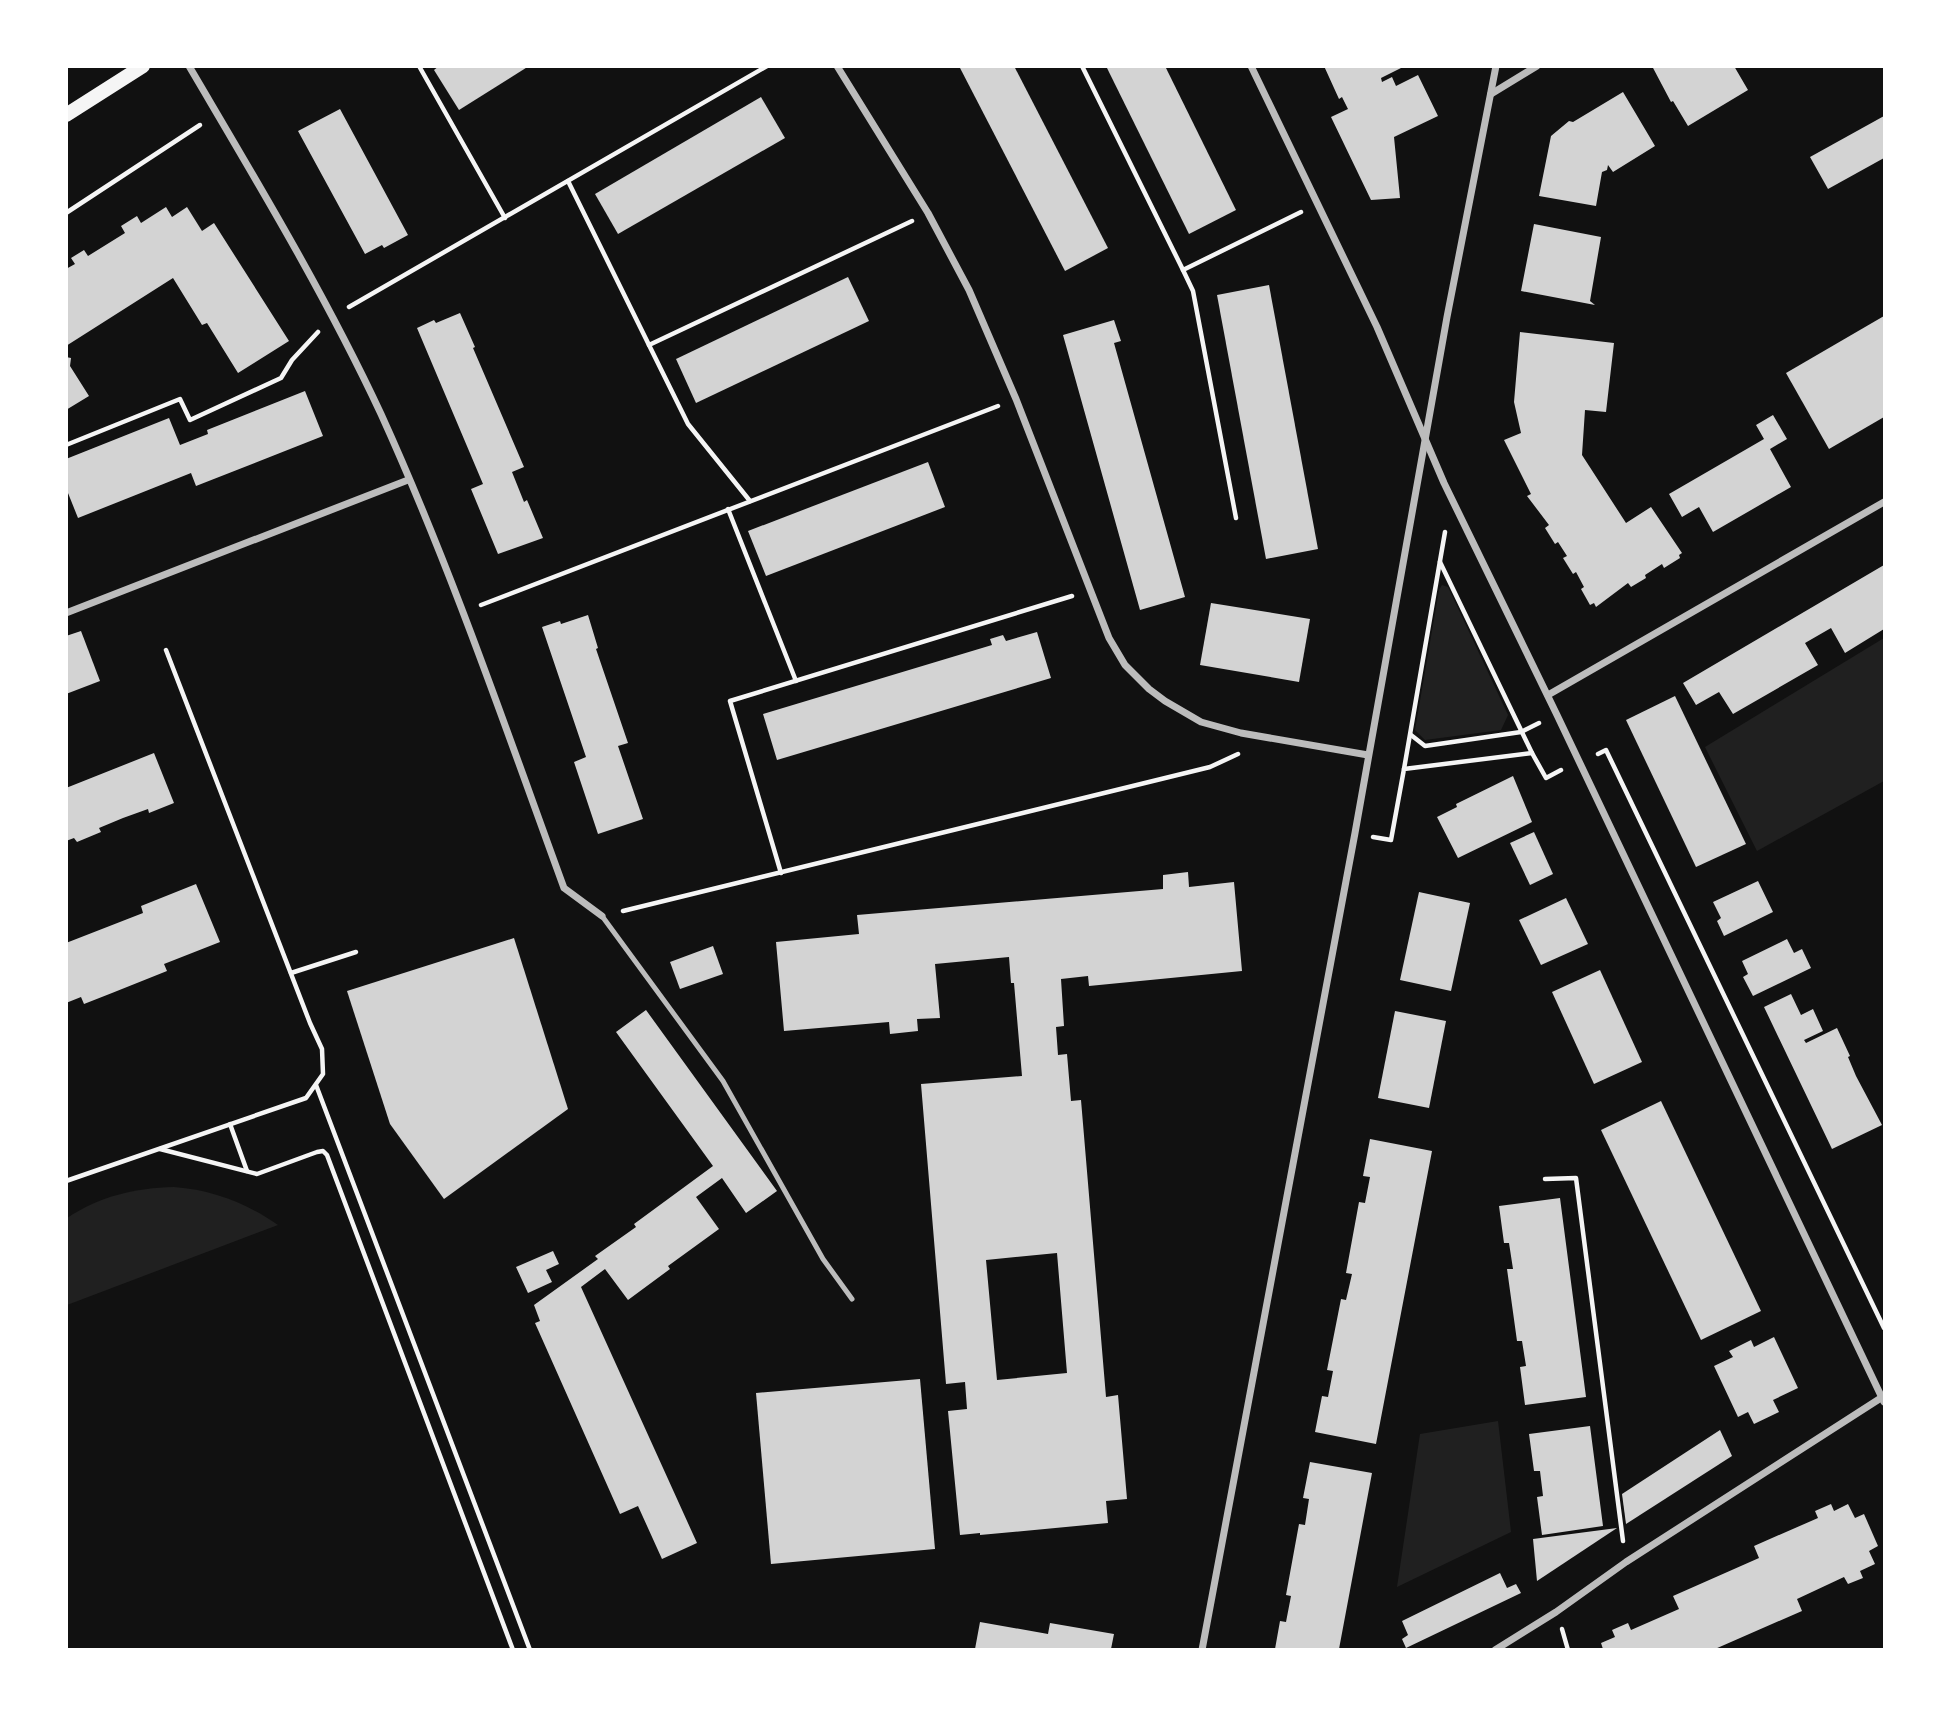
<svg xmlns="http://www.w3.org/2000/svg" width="1951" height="1716" font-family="'Roboto Serif',serif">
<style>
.green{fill:#202020}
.building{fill:#d3d3d3;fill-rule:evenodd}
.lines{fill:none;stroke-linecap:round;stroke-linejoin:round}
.path{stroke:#f5f5f5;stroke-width:4.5}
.service{stroke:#bcbcbc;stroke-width:5}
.minor{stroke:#bcbcbc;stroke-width:7}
.secondary{stroke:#f5f5f5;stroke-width:14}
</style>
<rect width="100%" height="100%" fill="#111"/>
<g class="green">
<polygon points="1442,585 1448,587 1508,715 1501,730 1425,740 1415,730 1439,590"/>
<polygon points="1884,638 1884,781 1757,851 1705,747"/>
<path d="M 174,1187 C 213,1190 246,1203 278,1225 L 67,1305 L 67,1218 C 100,1196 135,1188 174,1187 Z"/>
<polygon points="1498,1421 1511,1532 1397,1587 1420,1434"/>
</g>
<g class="building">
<polygon points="439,66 529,66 459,110 434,70"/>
<polygon points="959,66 1014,66 1108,248 1065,271"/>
<polygon points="1106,66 1165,66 1236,210 1189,234"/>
<polygon points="1324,66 1400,66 1401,68 1381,78 1382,82 1392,77 1396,86 1418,75 1438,116 1394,137 1400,198 1371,200 1331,117 1348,109 1342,97 1339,99"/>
<polygon points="1652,66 1734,66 1748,90 1688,126 1673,101 1671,102"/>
<polygon points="1623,92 1655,146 1613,172 1608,165 1607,170 1602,172 1596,206 1539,196 1551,136 1569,121 1573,122"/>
<polygon points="761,97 785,138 618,234 595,194"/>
<polygon points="340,109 408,235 384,248 382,245 365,254 298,131"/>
<polygon points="1884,116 1884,158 1828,189 1810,157"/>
<polygon points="166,207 172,217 187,207 202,231 214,223 289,341 238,373 207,323 202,325 173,278 66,346 66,269 75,264 71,258 84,250 88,256 125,233 121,226 137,216 141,223"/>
<polygon points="1534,224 1601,237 1590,301 1595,305 1521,291"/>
<polygon points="848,277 869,321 696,403 676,359"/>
<polygon points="1269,285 1318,549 1266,559 1217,295"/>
<polygon points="460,313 475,347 473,348 524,467 512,472 524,502 527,500 543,538 498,554 471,489 483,484 417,328 434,320 436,323"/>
<polygon points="1884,316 1884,417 1829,449 1786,373"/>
<polygon points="1114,320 1121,341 1114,343 1185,597 1140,610 1063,335"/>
<polygon points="1520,332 1614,343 1606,412 1585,410 1582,455 1626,523 1651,507 1682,553 1679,555 1680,558 1664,568 1662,564 1645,575 1646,578 1631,587 1628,583 1596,607 1594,603 1590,605 1581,589 1584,587 1576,572 1573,574 1563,558 1567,556 1558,542 1555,544 1545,528 1549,525 1527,496 1531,494 1504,440 1521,433 1514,402"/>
<polygon points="66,357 71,358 70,366 89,396 66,410"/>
<polygon points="305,391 323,436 196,486 191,473 78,518 66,488 66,459 169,418 180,445 208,434 207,430"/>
<polygon points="1773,415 1787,439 1770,449 1791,487 1713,532 1699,507 1682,517 1669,494 1764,439 1756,425"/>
<polygon points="928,462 945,507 766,576 748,531"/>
<polygon points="1884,565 1884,629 1845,653 1831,628 1805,643 1818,665 1733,714 1719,692 1696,705 1683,683"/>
<polygon points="1211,603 1310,619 1299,682 1200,665"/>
<polygon points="588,615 598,648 596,649 628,743 618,746 643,819 598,834 574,762 586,757 542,627 560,621 561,624"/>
<polygon points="81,631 100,681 66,694 66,636"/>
<polygon points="1037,632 1051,678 777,760 763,714 992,645 990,639 1003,635 1006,641"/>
<polygon points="1675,696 1746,844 1696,867 1626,720"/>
<polygon points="154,753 174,803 149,813 148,809 123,818 99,828 101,832 77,842 74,838 66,841 66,788"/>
<polygon points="1513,776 1532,822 1458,858 1437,817 1457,807 1456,804"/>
<polygon points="1534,832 1553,874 1530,885 1510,843"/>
<path d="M 1188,872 L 1189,887 L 1234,882 L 1242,971 L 1089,986 L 1088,976 L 1061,979 L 1064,1026 L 1056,1027 L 1058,1055 L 1067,1054 L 1071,1101 L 1081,1100 L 1106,1397 L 1118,1395 L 1127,1499 L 1106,1501 L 1108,1523 L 980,1535 L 980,1533 L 960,1535 L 948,1411 L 967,1409 L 965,1382 L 946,1384 L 921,1084 L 1022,1076 L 1014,983 L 1011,983 L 1009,957 L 935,964 L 940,1018 L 917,1019 L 918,1031 L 890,1034 L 889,1022 L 784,1031 L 776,942 L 859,934 L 857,915 L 1163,889 L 1163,875 ZM 1057,1253 L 1067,1373 L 997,1380 L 986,1260 Z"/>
<polygon points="1758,881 1773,912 1724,936 1717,921 1721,918 1713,902"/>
<polygon points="196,884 220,942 164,964 167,971 112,993 84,1004 81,997 66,1003 66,943 143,913 141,906"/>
<polygon points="1419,892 1470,903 1451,991 1400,980"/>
<polygon points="1566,898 1588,944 1541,965 1519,920"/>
<polygon points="514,938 568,1109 444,1199 390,1124 347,991"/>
<polygon points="1787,939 1794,953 1802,949 1811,968 1753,996 1743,977 1748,974 1742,961"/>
<polygon points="713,946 723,974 680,989 670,962"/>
<polygon points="1600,970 1642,1062 1594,1084 1552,992"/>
<polygon points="1791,994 1801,1015 1813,1009 1823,1031 1804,1040 1806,1043 1837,1028 1850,1056 1848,1057 1856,1076 1882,1125 1832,1149 1764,1007"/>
<polygon points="646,1010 777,1191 746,1213 722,1178 696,1197 719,1229 668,1266 670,1269 628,1300 605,1269 581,1287 697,1543 662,1559 638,1506 620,1514 535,1323 540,1321 534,1305 598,1259 595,1256 636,1227 634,1224 713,1166 616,1032"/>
<polygon points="1395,1011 1446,1021 1429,1108 1378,1098"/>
<polygon points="1661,1101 1761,1311 1701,1340 1601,1130"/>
<polygon points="1370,1139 1432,1151 1376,1444 1315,1432 1322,1396 1328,1397 1333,1371 1327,1370 1341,1299 1346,1300 1352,1274 1346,1273 1359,1202 1365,1203 1370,1177 1363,1176"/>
<polygon points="1560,1198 1586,1397 1525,1405 1520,1367 1526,1366 1522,1341 1517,1341 1507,1269 1513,1269 1509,1243 1504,1243 1499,1206"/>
<polygon points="553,1251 559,1264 546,1270 552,1282 528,1293 516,1267"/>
<polygon points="1774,1337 1798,1388 1773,1400 1779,1412 1754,1424 1748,1412 1738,1417 1714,1366 1733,1357 1729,1351 1751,1340 1754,1347"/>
<polygon points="920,1379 935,1549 771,1564 756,1393"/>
<polygon points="1590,1426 1603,1526 1542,1535 1537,1497 1543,1496 1540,1471 1534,1471 1529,1434"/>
<polygon points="1720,1430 1732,1456 1626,1524 1622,1494"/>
<polygon points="1310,1462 1372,1473 1339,1649 1275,1649 1280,1621 1286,1622 1291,1596 1286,1595 1299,1524 1305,1525 1309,1499 1303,1498"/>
<polygon points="1831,1504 1834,1511 1848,1504 1855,1518 1864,1514 1878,1546 1869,1551 1875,1564 1860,1571 1863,1578 1848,1584 1844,1577 1797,1599 1802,1611 1715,1649 1603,1649 1601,1643 1615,1637 1612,1630 1628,1623 1631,1630 1679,1609 1673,1596 1759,1558 1754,1546 1818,1518 1815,1511"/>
<polygon points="1617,1528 1537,1581 1533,1539"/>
<polygon points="1500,1573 1507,1588 1516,1584 1521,1593 1406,1648 1402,1639 1408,1635 1402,1621"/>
<polygon points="980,1622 1048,1634 1050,1623 1114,1634 1111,1649 975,1649"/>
</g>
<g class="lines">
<g class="path">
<polyline points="419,66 505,218"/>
<polyline points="1082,66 1183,270 1301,212"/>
<polyline points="568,181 688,424 750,501"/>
<polyline points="66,213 200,125"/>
<polyline points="1183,270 1193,291 1236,518"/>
<polyline points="349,307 767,66"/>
<polyline points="649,345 912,221"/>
<polyline points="66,445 180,399 190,420 281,378 292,360 318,332"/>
<polyline points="728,509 796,681"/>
<polyline points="1440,562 1532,753"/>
<polyline points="481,605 998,406"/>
<polyline points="1411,735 1425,746 1521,732 1539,723"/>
<polyline points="1598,754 1606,750 1884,1328"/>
<polyline points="1404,769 1445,532"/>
<polyline points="1373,837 1391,840 1404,769 1532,753 1546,778 1561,770"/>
<polyline points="781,873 730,701 1072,596"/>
<polyline points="623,911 1210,767 1238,754"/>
<polyline points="291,973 356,952"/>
<polyline points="316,1085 530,1650"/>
<polyline points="230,1124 247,1171"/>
<polyline points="160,1149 257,1174 317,1152 323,1151 327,1155 513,1650"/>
<polyline points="1545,1179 1576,1178 1623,1541"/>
<polyline points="66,1181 306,1098 323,1074 322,1049 310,1023 166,650"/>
<polyline points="1562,1629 1568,1650"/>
</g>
<polyline class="service" points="602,916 723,1081 823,1259 852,1299"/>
<g class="minor">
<path d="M 189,66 C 256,180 325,294 381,414 C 451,568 506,729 564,888 L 602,916"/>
<polyline points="837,66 928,213 969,290 1016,399 1109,638 1125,665 1149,689 1165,701 1201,722 1241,733 1368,755"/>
<polyline points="1251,66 1377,327 1444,483 1557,715 1884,1402"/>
<polyline points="1491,94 1537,66"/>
<polyline points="66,613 408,480"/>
<polyline points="1548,695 1884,502"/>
<polyline points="1202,1650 1355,833 1447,317 1496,66"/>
<polyline points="1495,1650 1556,1612 1626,1562 1884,1396"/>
</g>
<polyline class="secondary" points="66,115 143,66"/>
</g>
<rect width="1951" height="1716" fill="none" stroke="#ffffff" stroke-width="136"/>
</svg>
